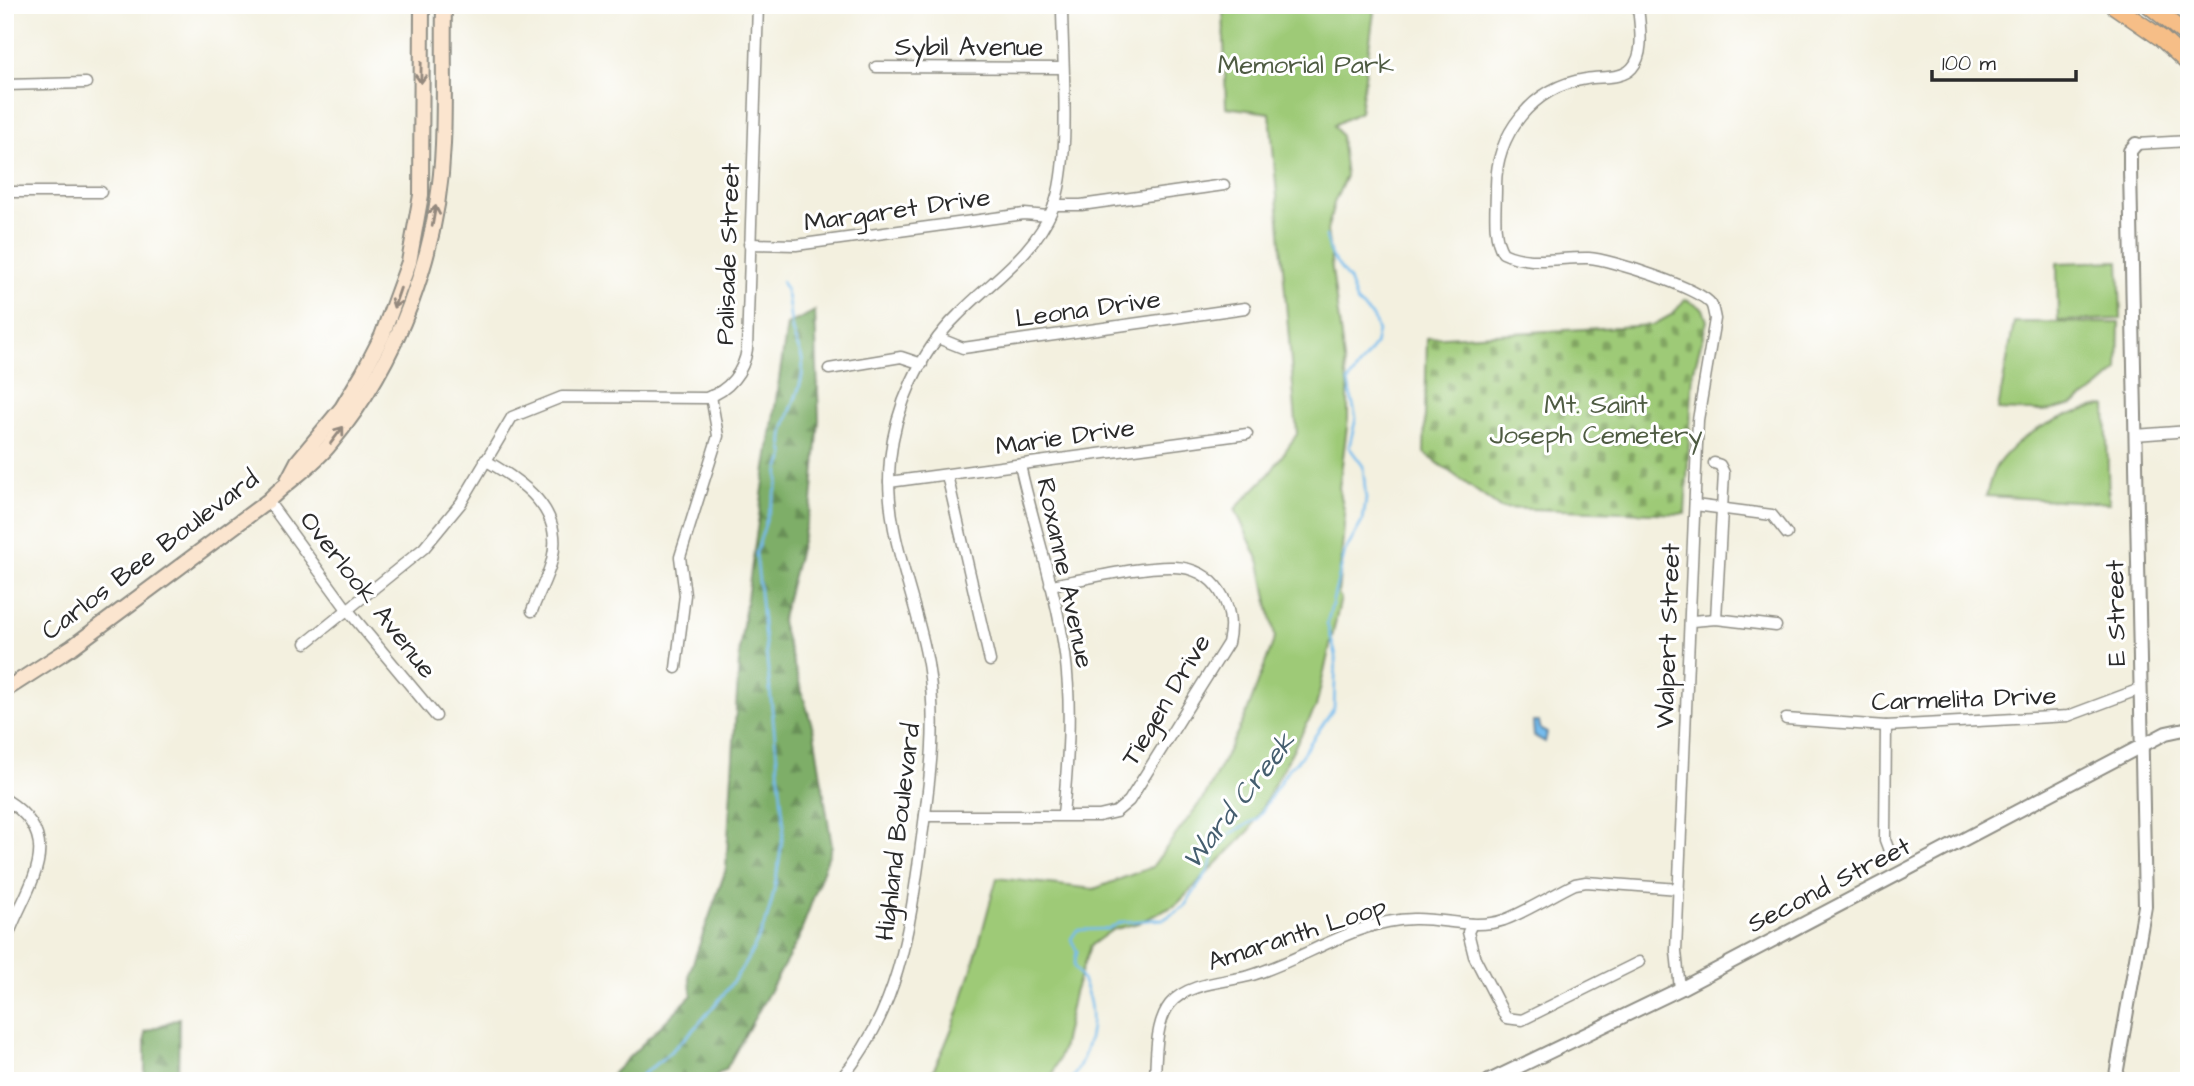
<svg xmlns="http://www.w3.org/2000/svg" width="2194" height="1086" font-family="'Architects Daughter',sans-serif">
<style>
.forest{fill:url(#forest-firs);stroke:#546c4a;stroke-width:2}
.cemetery{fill:url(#cemetery-stones);stroke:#647a51;stroke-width:2}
.green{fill:#9eca77;stroke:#647a51;stroke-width:2}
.water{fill:#76bced;stroke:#50748c;stroke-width:2}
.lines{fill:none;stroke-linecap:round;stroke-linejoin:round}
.stream{stroke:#76bced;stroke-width:2.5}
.minor-casing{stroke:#8f8e85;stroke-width:13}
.tertiary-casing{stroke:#8f8e85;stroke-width:16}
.secondary-casing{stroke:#8f8e85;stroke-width:18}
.primary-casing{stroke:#8f8e85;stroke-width:19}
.minor{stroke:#fff;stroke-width:10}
.tertiary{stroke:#fff;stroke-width:12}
.secondary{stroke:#fbe5cf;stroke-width:14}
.primary{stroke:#f6be87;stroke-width:16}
.oneway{stroke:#93887d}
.labels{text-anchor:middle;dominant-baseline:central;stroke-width:6;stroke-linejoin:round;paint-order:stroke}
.street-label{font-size:26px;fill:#2b2b2b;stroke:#fff}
.park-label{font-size:26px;fill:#4e5b42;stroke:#fff}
.water-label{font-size:28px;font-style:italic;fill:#455e6f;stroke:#fff}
</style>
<defs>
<pattern id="forest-firs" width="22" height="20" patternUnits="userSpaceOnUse" patternTransform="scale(1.75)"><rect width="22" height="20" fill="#7eae68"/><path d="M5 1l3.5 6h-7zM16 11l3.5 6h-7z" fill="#678e56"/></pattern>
<pattern id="cemetery-stones" width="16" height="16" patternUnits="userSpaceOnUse" patternTransform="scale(1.75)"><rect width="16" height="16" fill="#9eca77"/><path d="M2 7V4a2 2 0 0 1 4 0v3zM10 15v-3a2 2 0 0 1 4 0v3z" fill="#81a462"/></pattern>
</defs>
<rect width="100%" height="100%" fill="#fff"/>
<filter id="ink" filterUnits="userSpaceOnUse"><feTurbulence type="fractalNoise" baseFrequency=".0143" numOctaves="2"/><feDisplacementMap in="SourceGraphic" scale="14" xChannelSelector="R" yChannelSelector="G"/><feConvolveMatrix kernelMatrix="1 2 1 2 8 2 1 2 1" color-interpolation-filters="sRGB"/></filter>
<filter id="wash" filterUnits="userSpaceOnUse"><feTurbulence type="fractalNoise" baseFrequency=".00686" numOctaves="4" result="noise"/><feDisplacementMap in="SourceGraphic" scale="28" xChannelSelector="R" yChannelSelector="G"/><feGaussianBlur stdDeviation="1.57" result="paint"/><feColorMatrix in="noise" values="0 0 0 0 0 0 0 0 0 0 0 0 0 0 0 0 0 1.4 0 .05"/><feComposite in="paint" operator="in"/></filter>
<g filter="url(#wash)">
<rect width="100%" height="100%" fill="#f3f0df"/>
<g class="forest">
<polygon points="815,311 819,420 812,502 781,622 814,732 832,846 798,940 726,1069 707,1081 605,1081 692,995 689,974 726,869 740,645 787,325"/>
<polygon points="179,1018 178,1081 145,1081 145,1032"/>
</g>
<polygon class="cemetery" points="1685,299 1703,309 1707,321 1693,373 1685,514 1500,508 1424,453 1427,338 1653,325 1673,314"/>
<g class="green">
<path d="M 1223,5 L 1375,5 L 1360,112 L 1334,125 L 1341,136 L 1346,176 L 1334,203 L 1327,231 L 1348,391 L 1348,419 L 1339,488 L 1345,514 L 1338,594 L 1341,598 L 1316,707 L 1250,830 L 1176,905 L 1138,923 L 1112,930 L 1090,946 L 1074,993 L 1062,1050 L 1050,1081 L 927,1081 C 963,1019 977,946 997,878 L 1094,889 L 1152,867 L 1207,793 L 1246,715 L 1275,637 L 1260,563 L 1235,509 L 1270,473 L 1297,434 L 1270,113 L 1226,107 Z"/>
<polygon points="2119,261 2121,319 2058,321 2057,263"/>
<path d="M 2014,322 L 2119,323 L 2118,370 C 2072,413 2061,413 1998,410 Z"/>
<path d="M 2106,405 L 2109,503 L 1986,496 C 1989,487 1991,473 1997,465 C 2023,430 2065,413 2106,405 Z"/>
</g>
<polygon class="water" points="1533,722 1539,722 1541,730 1547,733 1545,742 1534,736"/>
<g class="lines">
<g class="stream">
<path d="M 633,1081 C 689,1043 757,967 772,900 C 777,876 781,851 784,826 L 756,553 L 778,483 L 779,469 L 785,455 C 775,431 799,400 802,376 C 805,354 798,352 793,334 C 788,315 791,299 782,281"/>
<path d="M 1071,1081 C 1095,1042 1100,1004 1074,966 L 1077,951 L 1071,939 L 1077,930 L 1108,929 L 1121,922 L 1164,919 L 1184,907 L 1208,871 L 1215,854 L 1230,834 L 1257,819 L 1288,769 L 1299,759 L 1328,717 L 1334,708 L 1336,655 L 1327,624 L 1345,552 L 1363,520 L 1366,499 L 1363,466 L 1349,447 L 1356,418 L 1348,382 L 1375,345 L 1378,331 L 1373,317 L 1357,303 L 1349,280 L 1331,256 L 1326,236"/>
</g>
</g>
</g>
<g filter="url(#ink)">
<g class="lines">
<defs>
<g id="minor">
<path d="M 1638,5 C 1639,24 1646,53 1632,68 C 1621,80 1601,76 1586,79 C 1532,87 1495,135 1496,189 C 1496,209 1492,236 1503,253 C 1530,266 1560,257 1589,258 C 1609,259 1700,288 1711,304 C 1713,307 1714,315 1715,319 L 1698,420 L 1676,951 L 1680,989"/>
<polyline points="876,67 1062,68"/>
<polyline points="5,85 86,83"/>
<polyline points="2136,144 2189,141"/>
<polyline points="5,192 101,192"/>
<polyline points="1054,205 1081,205 1224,185"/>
<polyline points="749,244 796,245 1024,214 1049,216"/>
<polyline points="938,338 963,348 1245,308"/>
<polyline points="829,369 901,357 922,364"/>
<polyline points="2135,435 2189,431"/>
<path d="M 485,460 C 522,482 565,509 552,560 C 548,577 538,594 532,611"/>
<polyline points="1714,463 1720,465 1724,473 1716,619"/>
<path d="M 1020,465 C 1034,528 1056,590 1065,654 C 1072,708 1068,761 1063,815"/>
<polyline points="947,475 990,661"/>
<polyline points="889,482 1247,434"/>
<polyline points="268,501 346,608 436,716"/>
<polyline points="1695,505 1772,515 1787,534"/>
<polyline points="1692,621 1716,619 1776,626"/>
<path d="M 306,643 L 424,548 L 461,503 L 512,417 L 562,397 L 706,398 C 729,391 744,371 747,349 L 758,5"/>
<polyline points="676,668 685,595 680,557 718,436 711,396"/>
<polyline points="1786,719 1886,726 2068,716 2140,689"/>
<polyline points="1886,726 1885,840 1891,856"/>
<path d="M 5,799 C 74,842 20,892 5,945"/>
<path d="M 925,816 L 1099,816 L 1116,812 L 1129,801 L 1228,643 C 1237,605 1215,568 1174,567 C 1138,566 1087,579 1050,585"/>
<polyline points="1472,924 1468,932 1474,956 1506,1018 1522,1020 1639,962"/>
<path d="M 839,1081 C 900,1011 910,925 922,837 C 930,779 938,723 928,664 C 916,594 883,532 890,460 C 895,407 920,352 958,315 C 993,279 1033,256 1053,208 C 1072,163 1062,57 1062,5"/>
<path d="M 1155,1081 C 1156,1057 1155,1023 1170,1004 C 1187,983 1225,982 1249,976 C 1305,960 1354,920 1414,919 C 1444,918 1474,930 1504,920 C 1528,911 1552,895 1575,884 L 1586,882 L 1679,889"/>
</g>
<g id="tertiary">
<polyline points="1489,1081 1680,989 2166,733 2189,728"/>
<polyline points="2115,1081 2145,906 2130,169 2130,151 2136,144"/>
</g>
<g id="secondary">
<polyline points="288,480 298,461 342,408 363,373 382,336 409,262 421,195 422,5"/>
<path d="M 5,690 L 72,647 L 268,501 C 288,480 312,467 330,444 C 399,360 439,252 443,144 C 445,98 443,52 444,5"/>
</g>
<g id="primary">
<polyline points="2113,5 2161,38 2189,64"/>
<polyline points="2149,5 2189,37"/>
</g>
</defs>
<use href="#minor" class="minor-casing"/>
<use href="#tertiary" class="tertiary-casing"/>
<use href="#secondary" class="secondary-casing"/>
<use href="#primary" class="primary-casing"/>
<use href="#minor" class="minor"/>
<use href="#tertiary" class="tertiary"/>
<use href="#secondary" class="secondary"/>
<use href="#primary" class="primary"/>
</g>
<defs><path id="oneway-shaft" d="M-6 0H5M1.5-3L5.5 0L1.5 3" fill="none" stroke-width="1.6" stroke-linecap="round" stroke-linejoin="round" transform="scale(1.75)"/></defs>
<g class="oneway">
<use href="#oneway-shaft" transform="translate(421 73) rotate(91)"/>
<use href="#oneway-shaft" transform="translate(434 216) rotate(-80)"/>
<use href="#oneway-shaft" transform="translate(397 298) rotate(109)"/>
<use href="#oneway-shaft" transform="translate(337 435) rotate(-53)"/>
</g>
</g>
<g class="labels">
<g class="street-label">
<text x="969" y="47">Sybil Avenue</text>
<text transform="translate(897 210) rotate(-8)">Margaret Drive</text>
<text transform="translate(728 254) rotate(-88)">Palisade Street</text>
<text transform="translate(1088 309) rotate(-8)">Leona Drive</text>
<text transform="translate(1065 437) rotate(-8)">Marie Drive</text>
<text transform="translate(150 555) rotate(-37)">Carlos Bee Boulevard</text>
<text transform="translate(1065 573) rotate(78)">Roxanne Avenue</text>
<text transform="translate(368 595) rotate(52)">Overlook Avenue</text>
<text transform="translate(2116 613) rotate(-91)">E Street</text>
<text transform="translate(1668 636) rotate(-88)">Walpert Street</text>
<text transform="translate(1964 699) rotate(-2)">Carmelita Drive</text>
<text transform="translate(1166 700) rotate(-59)">Tiegen Drive</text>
<text transform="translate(898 832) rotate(-83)">Highland Boulevard</text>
<text transform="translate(1829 885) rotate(-27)">Second Street</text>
<text transform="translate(1297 934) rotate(-18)">Amaranth Loop</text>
</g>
<g class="park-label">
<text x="1306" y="65">Memorial Park</text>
<text x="1596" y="405">Mt. Saint<tspan x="1596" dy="30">Joseph Cemetery</tspan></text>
</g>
<g class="water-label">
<text transform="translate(1239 801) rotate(-52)">Ward Creek</text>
</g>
</g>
<rect width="2194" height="1086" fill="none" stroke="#fff" stroke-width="28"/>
<path d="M1932 70v10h144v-10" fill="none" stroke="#2b2b2b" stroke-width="3.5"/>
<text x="1942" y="70" font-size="21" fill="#2b2b2b" stroke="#ffffff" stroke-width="5" paint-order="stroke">100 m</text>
</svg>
